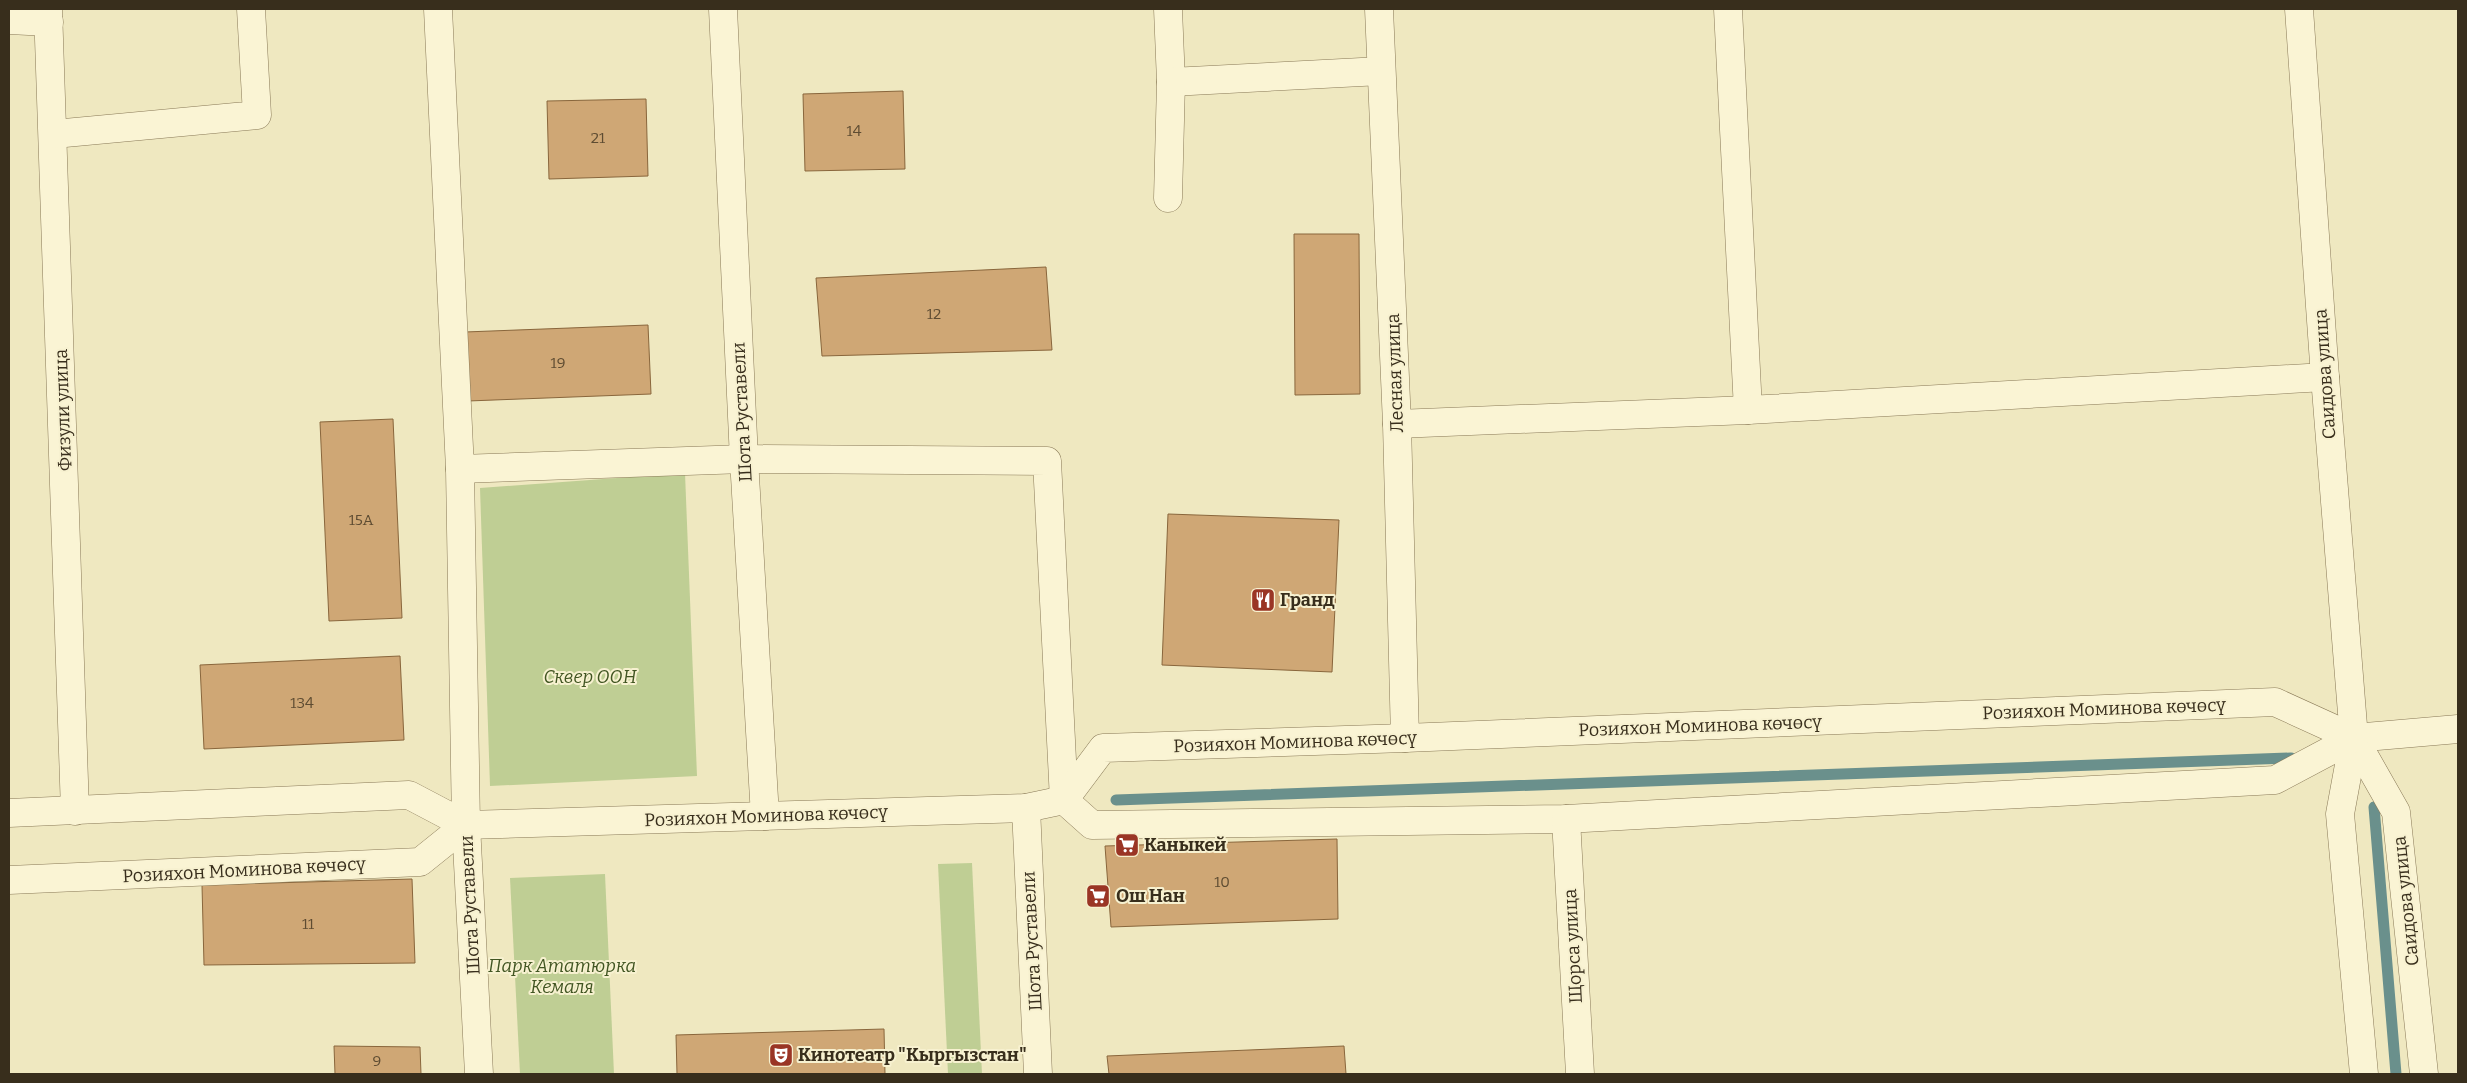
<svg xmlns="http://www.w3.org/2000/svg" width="2467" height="1083" font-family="Bitter,serif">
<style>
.green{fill:#bfce94}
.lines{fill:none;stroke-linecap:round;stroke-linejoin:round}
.stream{stroke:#6a908c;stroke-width:11}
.building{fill:#cfa775;stroke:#89663c}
.minor-casing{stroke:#897957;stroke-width:29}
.minor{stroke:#faf4d4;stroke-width:28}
.labels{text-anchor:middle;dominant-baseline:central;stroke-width:4;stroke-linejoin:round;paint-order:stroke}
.number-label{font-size:15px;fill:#5e4c32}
.street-label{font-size:18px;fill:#382e1c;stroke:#f7f1d0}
.poi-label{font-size:18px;font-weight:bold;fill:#382e1c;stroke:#f7f1d0;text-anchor:start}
.park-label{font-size:18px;font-style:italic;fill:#415522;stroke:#f7f1d0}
</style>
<rect width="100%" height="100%" fill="#efe8c0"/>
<g class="green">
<polygon points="685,473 697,776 490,786 480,488"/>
<polygon points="972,863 982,1074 948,1074 938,864"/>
<polygon points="605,874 614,1074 520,1074 510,878"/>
</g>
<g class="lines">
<g class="stream">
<polyline points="1116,800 2291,758"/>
<polyline points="2374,807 2396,1074"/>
</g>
</g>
<g class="building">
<polygon points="903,91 905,169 805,171 803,94"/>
<polygon points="646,99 648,176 549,179 547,101"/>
<polygon points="1294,234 1359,234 1360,394 1295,395"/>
<polygon points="1046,267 1052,350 822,356 816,278"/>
<polygon points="648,325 651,394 468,401 465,332"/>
<polygon points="393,419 402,618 329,621 320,422"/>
<polygon points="1168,514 1339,520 1332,672 1162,665"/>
<polygon points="400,656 404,740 204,749 200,665"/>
<polygon points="1337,839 1338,919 1111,927 1105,846"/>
<polygon points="412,879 415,963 204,965 202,885"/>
<polygon points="884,1029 885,1074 677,1074 676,1035"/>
<polygon points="334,1046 420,1047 421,1074 335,1074"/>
<polygon points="1344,1046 1346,1074 1109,1074 1107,1056"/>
</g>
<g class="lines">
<defs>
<g id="minor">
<polyline points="48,9 75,811"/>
<polyline points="438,9 460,469 466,825 479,1074"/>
<polyline points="723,9 744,459 765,816"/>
<polyline points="1168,9 1171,82 1168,198"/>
<polyline points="1379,9 1397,424 1405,738"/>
<polyline points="1728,9 1748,410"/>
<polyline points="2299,9 2325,377 2354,738 2340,814 2364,1074"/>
<polyline points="9,20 49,22"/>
<polyline points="1171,82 1381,71"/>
<polyline points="54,134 257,115 251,9"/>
<polyline points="1397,424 1748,410 2325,377"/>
<polyline points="460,469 744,459 1047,461 1064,800"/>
<polyline points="2354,738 2396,812 2424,1074"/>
<polyline points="1064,800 1092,825 1566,819 2275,780 2354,738 2458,729"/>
<polyline points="1026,808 1038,1074"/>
<polyline points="9,813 409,795 466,825 1026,808 1064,800 1103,748 1405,738 2275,702 2354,738"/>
<polyline points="1566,819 1580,1074"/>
<polyline points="9,880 420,862 466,825"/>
</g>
</defs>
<use href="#minor" class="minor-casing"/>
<use href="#minor" class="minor"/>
</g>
<defs>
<symbol id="restaurant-square" viewBox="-11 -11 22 22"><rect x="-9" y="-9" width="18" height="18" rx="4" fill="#9a3525" stroke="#f7f1d0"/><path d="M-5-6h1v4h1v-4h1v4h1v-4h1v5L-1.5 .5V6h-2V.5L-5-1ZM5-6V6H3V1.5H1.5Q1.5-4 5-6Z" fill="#fff"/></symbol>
<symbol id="supermarket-square" viewBox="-11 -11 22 22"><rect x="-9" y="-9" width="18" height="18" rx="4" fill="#9a3525" stroke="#f7f1d0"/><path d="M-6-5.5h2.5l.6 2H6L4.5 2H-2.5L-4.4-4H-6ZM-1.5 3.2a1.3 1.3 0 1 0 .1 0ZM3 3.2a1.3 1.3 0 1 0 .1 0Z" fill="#fff"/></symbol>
<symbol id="theatre-square" viewBox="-11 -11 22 22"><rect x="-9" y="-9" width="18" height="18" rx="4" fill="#9a3525" stroke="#f7f1d0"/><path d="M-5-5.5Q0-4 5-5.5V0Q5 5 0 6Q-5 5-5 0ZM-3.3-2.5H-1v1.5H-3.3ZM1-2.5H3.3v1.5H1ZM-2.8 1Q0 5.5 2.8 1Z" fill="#fff"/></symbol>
</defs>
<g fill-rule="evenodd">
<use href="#restaurant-square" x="1249" y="586" width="28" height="28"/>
<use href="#supermarket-square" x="1113" y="831" width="28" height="28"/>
<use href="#supermarket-square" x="1084" y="882" width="28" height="28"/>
<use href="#theatre-square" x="767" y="1041" width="28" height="28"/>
</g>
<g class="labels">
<g class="number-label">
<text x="854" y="131">14</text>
<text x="598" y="138">21</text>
<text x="934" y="314">12</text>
<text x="558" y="363">19</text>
<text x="361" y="520">15А</text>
<text x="302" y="703">134</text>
<text x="1222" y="882">10</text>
<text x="308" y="924">11</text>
<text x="377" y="1061">9</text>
</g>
<g class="street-label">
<text transform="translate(1395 373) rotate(-92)">Лесная улица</text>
<text transform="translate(2325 374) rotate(-94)">Саидова улица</text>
<text transform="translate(63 410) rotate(-92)">Физули улица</text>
<text transform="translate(742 412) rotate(-93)">Шота Руставели</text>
<text transform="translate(2104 709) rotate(-2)">Розияхон Моминова көчөсү</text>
<text transform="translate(1700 726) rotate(-2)">Розияхон Моминова көчөсү</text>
<text transform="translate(1295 742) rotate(-2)">Розияхон Моминова көчөсү</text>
<text transform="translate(766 816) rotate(-2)">Розияхон Моминова көчөсү</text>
<text transform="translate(244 870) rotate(-3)">Розияхон Моминова көчөсү</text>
<text transform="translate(2406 901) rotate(-96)">Саидова улица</text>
<text transform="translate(470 905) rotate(-93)">Шота Руставели</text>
<text transform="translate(1032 941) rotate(-93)">Шота Руставели</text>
<text transform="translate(1573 946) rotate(-93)">Щорса улица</text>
</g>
<g class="poi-label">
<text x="1280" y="600">Гранд</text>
<text x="1144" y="845">Каныкей</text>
<text x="1116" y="896">Ош Нан</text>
<text x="798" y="1055">Кинотеатр "Кыргызстан"</text>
</g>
<g class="park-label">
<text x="590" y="677">Сквер ООН</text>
<text x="562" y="966">Парк Ататюрка<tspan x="562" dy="21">Кемаля</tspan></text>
</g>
</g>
<rect width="2467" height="1083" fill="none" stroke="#382e1c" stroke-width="20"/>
</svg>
